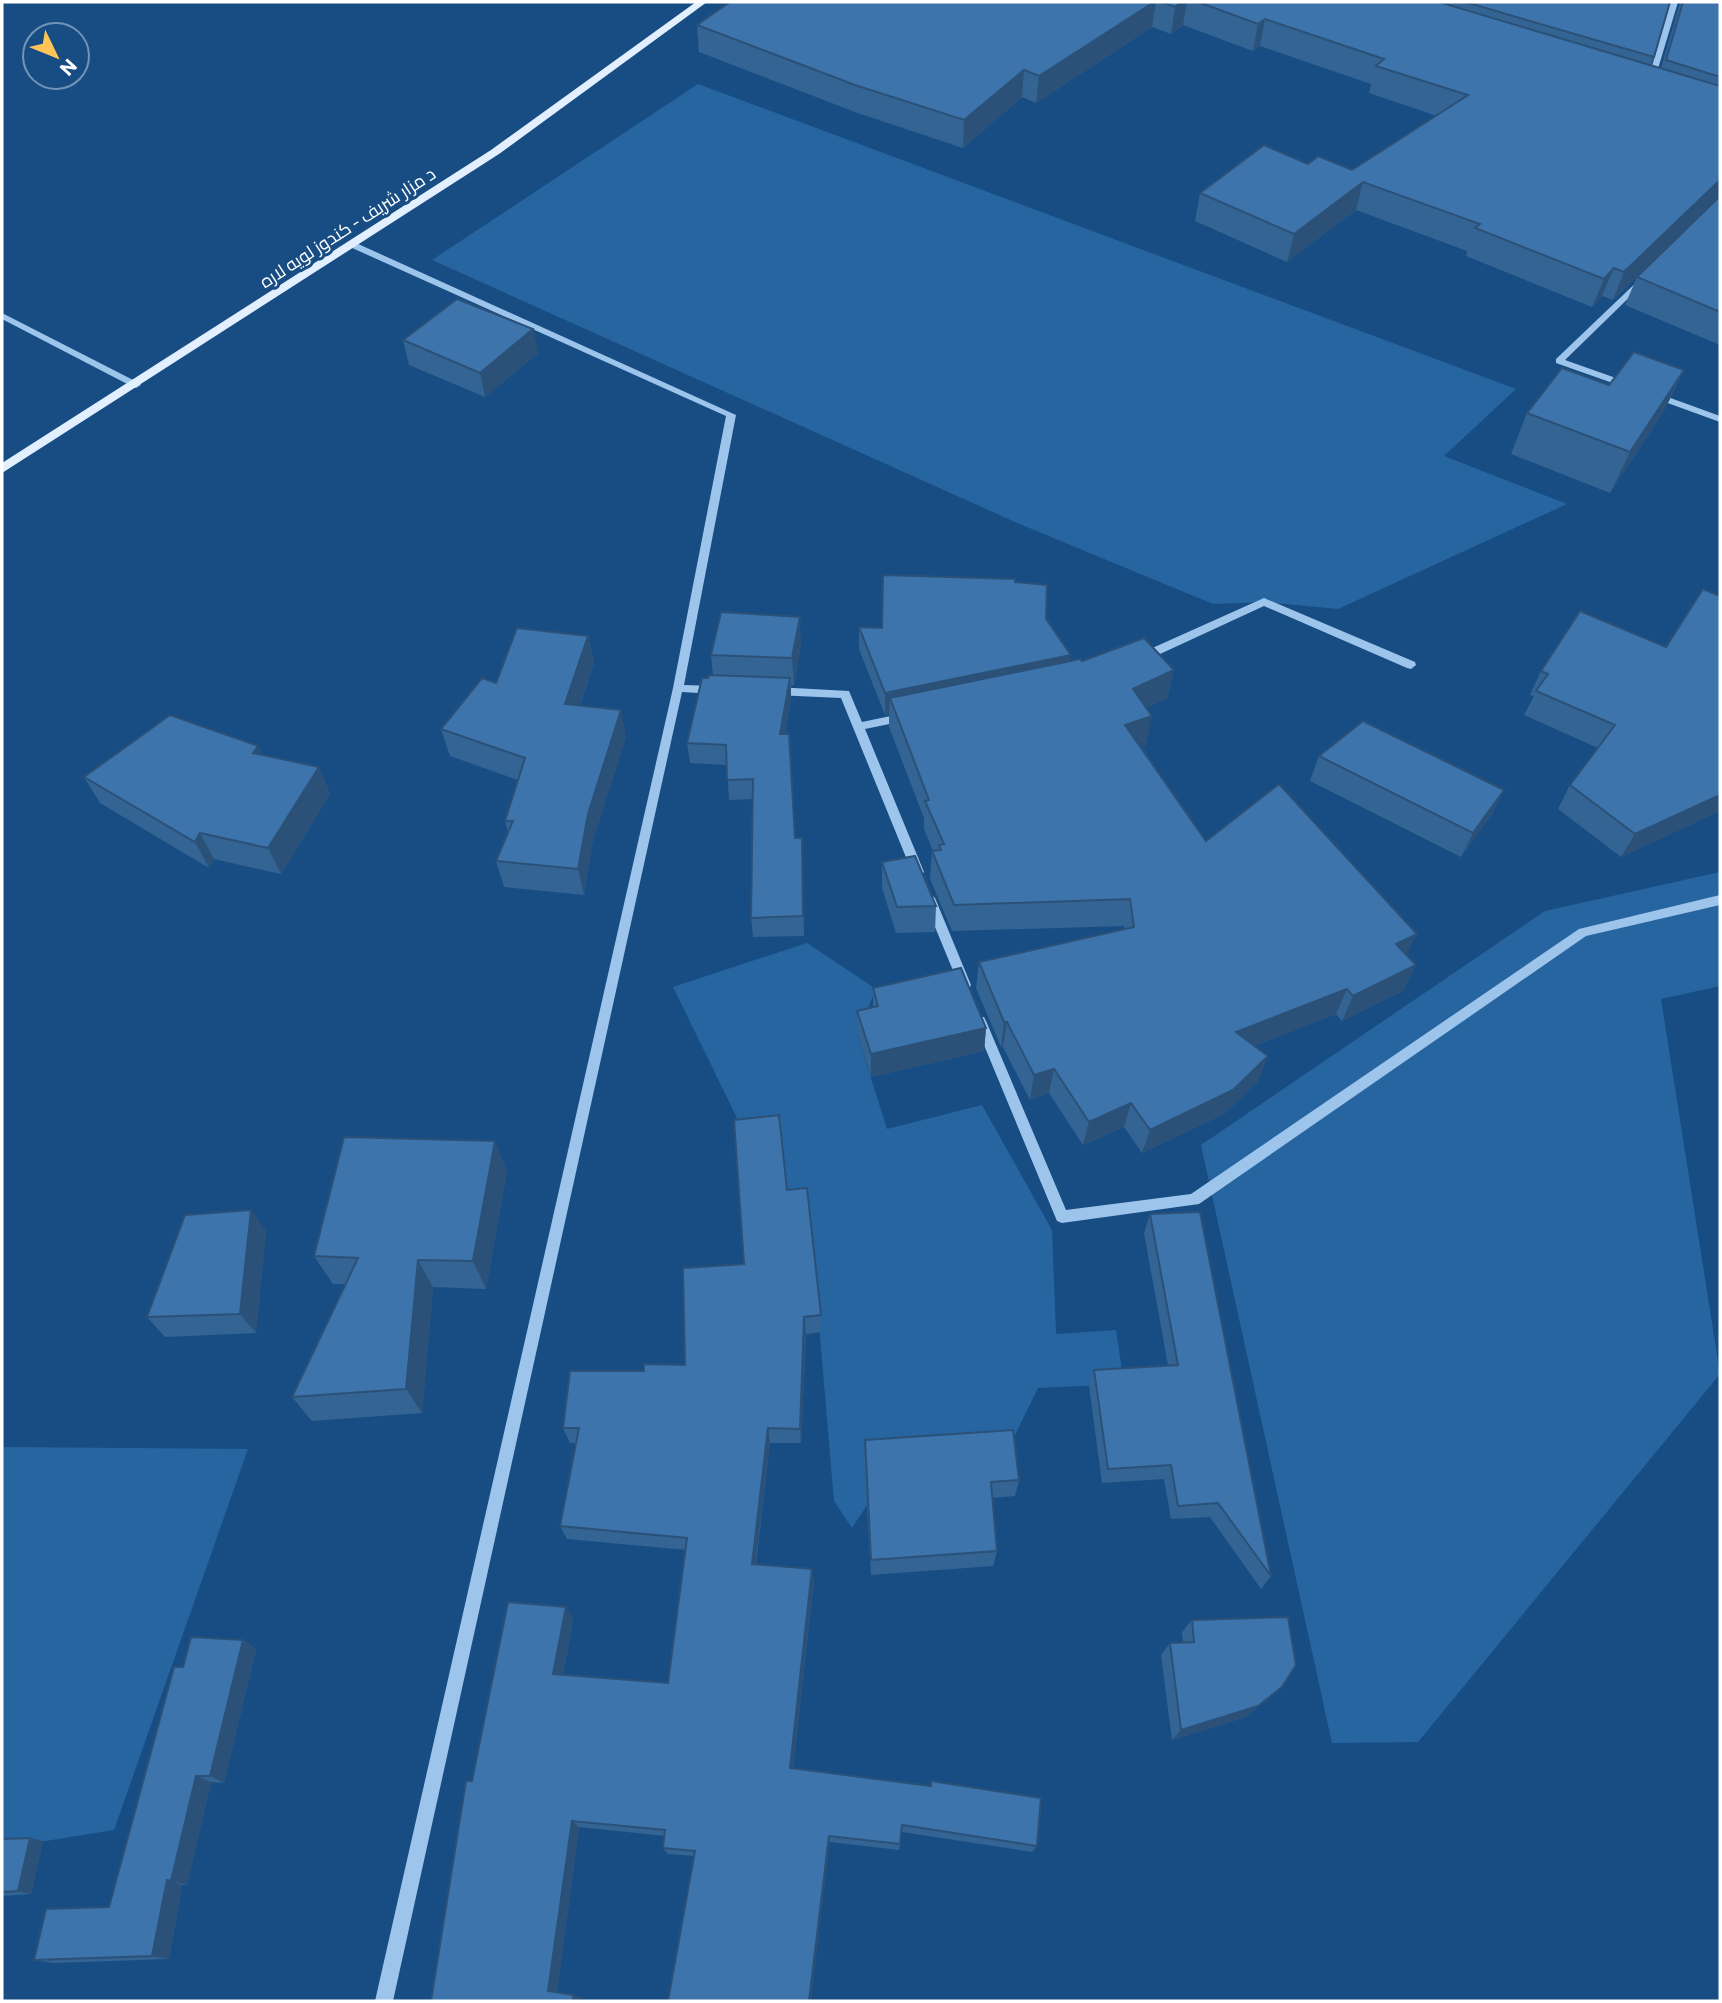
<svg xmlns="http://www.w3.org/2000/svg" width="1722" height="2003" font-family="Commissioner,Cairo,sans-serif">
<style>
.green{fill:#2765a1}
.lines{fill:none;stroke-linecap:round;stroke-linejoin:round}
.minor{fill:#9dc5ec;fill-rule:evenodd}
.major{fill:#e2efff;fill-rule:evenodd}
.wall{fill:#346493}
.shaded-wall{fill:#2b5178}
.building{fill:#3d74ab;stroke:#2b5178;stroke-width:2}
.labels{text-anchor:middle;dominant-baseline:central;stroke-width:6;stroke-linejoin:round;paint-order:stroke}
.far-street-label{font-size:18px;fill:#fff;stroke:#184d84}
</style>
<rect width="100%" height="100%" fill="#184d84"/>
<g class="green">
<polygon points="698,84 1516,389 1444,456 1567,504 1338,609 1264,602 1213,604 1015,522 432,260"/>
<polygon points="1720,872 1720,986 1661,999 1720,1374 1418,1742 1332,1743 1201,1145 1545,911"/>
<polygon points="807,943 876,989 857,1034 887,1129 982,1105 1052,1230 1056,1334 1116,1330 1124,1384 1038,1388 1009,1447 865,1457 867,1505 852,1528 834,1501 809,1207 788,1208 739,1122 673,987"/>
<polygon points="2,1447 248,1449 114,1830 2,1848"/>
</g>
<g class="lines">
<g class="minor">
<polygon points="1670,2 1678,2 1654,82 1647,84"/>
<polygon points="350,243 356,243 736,415 684,685 715,686 720,690 715,694 682,692 393,2001 375,2001 673,688 726,416 350,247"/>
<polygon points="1642,277 1645,278 1645,282 1565,360 1630,383 1630,387 1624,387 1556,363 1556,359"/>
<polygon points="2,313 139,383 141,385 136,388 133,387 2,319"/>
<polygon points="1654,392 1720,416 1720,422 1651,397 1649,395"/>
<polygon points="1264,598 1415,662 1416,665 1411,669 1407,668 1264,606 1147,660 1143,661 1138,657 1139,654"/>
<polygon points="775,687 849,691 862,722 905,713 909,714 910,717 909,720 865,729 924,872 922,875 918,877 912,872 841,698 775,695 770,691"/>
<polygon points="929,893 935,898 971,985 969,989 961,989 959,985 923,898"/>
<polygon points="1720,895 1720,905 1586,936 1199,1204 1062,1223 1057,1221 974,1021 976,1017 984,1017 986,1021 1066,1210 1191,1194 1579,929"/>
</g>
<polygon class="major" points="696,2 707,2 499,154 2,473 2,463 491,150"/>
</g>
<g class="wall">
<polygon points="730,2 1670,2 1651,65 1661,68 1680,3 1679,2 1720,2 1720,345 1625,305 1637,277 1716,200 1613,300 1602,296 1592,307 1466,256 1467,251 1356,210 1287,262 1195,221 1200,193 1308,164 1352,170 1437,116 1369,93 1371,84 1260,46 1253,51 1183,25 1171,34 1152,27 1036,103 1022,97 963,148 855,112 699,52 697,25"/>
<polygon points="403,340 538,353 485,397 409,365"/>
<polygon points="1684,370 1664,411 1610,493 1511,454 1527,413 1609,385"/>
<polygon points="1015,582 1046,619 1070,661 1174,670 1167,698 1146,708 1146,745 1141,746 1206,841 1406,955 1416,965 1403,991 1342,1021 1336,1014 1254,1046 1258,1081 1224,1114 1142,1153 1124,1127 1083,1145 1049,1093 1030,1100 1003,1047 1001,1047 976,988 979,962 1125,930 1124,926 952,931 930,879 932,851 933,851 924,829 924,818 889,727 889,714 885,715 859,649 859,627 882,628"/>
<polygon points="1720,596 1720,811 1621,857 1558,809 1570,785 1598,748 1524,715 1534,696 1530,695 1541,671 1666,647"/>
<polygon points="588,636 594,663 580,706 626,737 593,840 584,895 504,887 496,861 508,832 505,821 518,780 450,756 441,729 496,683"/>
<polygon points="801,645 794,685 791,685 791,699 785,734 795,838 802,838 804,936 753,937 751,918 753,799 729,800 727,765 690,763 687,743 708,678 713,675 711,655"/>
<polygon points="258,746 262,755 319,767 330,794 281,874 214,859 209,868 100,803 84,777"/>
<polygon points="1319,756 1504,790 1492,814 1461,857 1310,781"/>
<polygon points="882,862 936,906 935,932 896,933 882,888"/>
<polygon points="873,988 986,1028 984,1051 871,1077 857,1034 857,1011 873,1007"/>
<polygon points="507,1171 486,1289 433,1287 422,1413 312,1421 292,1397 345,1284 333,1284 314,1256"/>
<polygon points="787,1190 821,1315 822,1332 806,1334 801,1443 770,1443 756,1564 814,1581 793,1768 930,1786 931,1781 1037,1846 1032,1852 902,1832 899,1850 830,1842 668,2001 694,1856 668,1854 663,1848 665,1836 579,1827 557,1992 581,1997 581,2001 431,2001 472,1781 573,1619 563,1675 668,1683 686,1550 567,1539 560,1526 576,1443 570,1443 563,1428 644,1371 685,1365"/>
<polygon points="1150,1214 1271,1576 1261,1589 1210,1517 1171,1519 1164,1479 1102,1483 1089,1386 1094,1370 1168,1365 1144,1233"/>
<polygon points="266,1231 256,1333 165,1337 147,1317"/>
<polygon points="865,1440 1019,1480 1015,1496 992,1498 997,1551 993,1566 871,1575 864,1457"/>
<polygon points="1192,1620 1282,1687 1246,1717 1172,1740 1161,1655 1170,1643 1183,1642 1182,1632"/>
<polygon points="243,1640 256,1649 224,1783 211,1782 187,1885 182,1885 169,1959 53,1963 34,1960 109,1907 183,1667"/>
<polygon points="2,1839 43,1841 31,1894 2,1896"/>
</g>
<g class="shaded-wall">
<polygon points="1154,2 1156,2 1152,27 1036,103 1039,76"/>
<polygon points="1182,2 1187,2 1183,25 1171,34 1175,7"/>
<polygon points="1265,19 1260,46 1253,51 1258,24"/>
<polygon points="1024,70 1022,97 963,148 964,120"/>
<polygon points="1720,180 1720,199 1715,200 1613,300 1624,272"/>
<polygon points="1363,182 1356,210 1287,262 1294,234"/>
<polygon points="1614,268 1602,296 1592,307 1604,279"/>
<polygon points="533,329 538,353 485,397 480,373"/>
<polygon points="1684,370 1664,411 1610,493 1630,452"/>
<polygon points="800,617 801,645 794,685 792,658"/>
<polygon points="588,636 594,663 571,732 565,704"/>
<polygon points="1071,655 1068,677 890,698 889,714 885,715 885,693"/>
<polygon points="1174,670 1167,698 1127,717 1133,689"/>
<polygon points="790,678 791,699 781,755 780,734"/>
<polygon points="621,710 626,737 593,840 584,895 578,869 588,814"/>
<polygon points="1152,716 1146,745 1120,753 1125,725"/>
<polygon points="258,746 270,774 253,753"/>
<polygon points="319,767 330,794 281,874 268,848"/>
<polygon points="1504,790 1492,814 1461,857 1473,833"/>
<polygon points="1720,795 1720,811 1621,857 1635,834"/>
<polygon points="200,833 214,859 209,868 195,842"/>
<polygon points="1417,934 1404,960 1396,944"/>
<polygon points="1416,965 1403,991 1342,1021 1353,996"/>
<polygon points="1347,989 1336,1014 1227,1057 1236,1032"/>
<polygon points="1004,1022 1007,1022 1003,1047 1001,1047"/>
<polygon points="986,1028 984,1051 871,1077 871,1054"/>
<polygon points="1268,1056 1258,1081 1224,1114 1142,1153 1150,1130"/>
<polygon points="1054,1069 1049,1093 1030,1100 1034,1075"/>
<polygon points="1131,1103 1124,1127 1083,1145 1089,1122"/>
<polygon points="495,1141 507,1171 486,1289 473,1261"/>
<polygon points="251,1210 266,1231 256,1333 240,1314"/>
<polygon points="418,1260 433,1287 422,1413 406,1389"/>
<polygon points="804,1317 806,1334 801,1443 800,1429"/>
<polygon points="768,1428 770,1443 754,1576 752,1564"/>
<polygon points="812,1569 814,1581 792,1776 790,1768"/>
<polygon points="566,1607 573,1619 561,1684 553,1674"/>
<polygon points="243,1640 256,1649 224,1783 210,1776"/>
<polygon points="1282,1687 1246,1717 1172,1740 1181,1730"/>
<polygon points="196,1776 211,1782 187,1885 171,1881"/>
<polygon points="572,1821 579,1827 557,1993 548,1991"/>
<polygon points="829,1836 830,1842 811,2001 809,2001"/>
<polygon points="30,1838 43,1841 31,1894 18,1891"/>
<polygon points="167,1880 182,1885 169,1959 152,1956"/>
<polygon points="573,1995 581,1997 581,2001 573,2001"/>
</g>
<g class="building">
<polygon points="730,2 1154,2 1039,76 1024,70 964,120 855,85 697,25"/>
<polygon points="1161,2 1182,2 1175,7"/>
<polygon points="1198,2 1439,2 1720,86 1720,180 1624,272 1614,268 1604,279 1475,228 1480,224 1363,182 1294,234 1200,193 1264,145 1308,164 1318,156 1352,170 1468,95 1376,66 1384,59 1265,19 1258,24"/>
<polygon points="1465,2 1670,2 1654,57"/>
<polygon points="1683,2 1720,2 1720,77 1666,60"/>
<polygon points="1720,196 1720,312 1637,277"/>
<polygon points="457,299 533,329 480,373 403,340"/>
<polygon points="1634,352 1684,370 1630,452 1527,413 1562,368 1609,385"/>
<polygon points="883,575 1015,579 1015,582 1047,585 1046,619 1071,655 885,693 859,627 882,628"/>
<polygon points="1703,589 1720,596 1720,795 1635,834 1570,785 1615,725 1536,691 1548,674 1541,671 1580,611 1666,647"/>
<polygon points="721,612 800,617 792,658 711,655"/>
<polygon points="517,628 588,636 565,704 621,710 588,814 578,869 496,861 513,821 505,821 525,758 441,729 482,678 496,683"/>
<polygon points="1144,638 1174,670 1133,689 1152,716 1125,725 1206,841 1279,784 1417,934 1396,944 1416,965 1353,996 1347,989 1236,1032 1268,1056 1233,1090 1150,1130 1131,1103 1089,1122 1054,1069 1034,1075 1007,1022 1004,1022 979,962 1134,927 1130,899 954,905 932,851 941,850 939,845 944,844 925,801 929,800 890,698 1080,659 1082,661"/>
<polygon points="709,675 790,678 780,734 789,734 795,838 802,838 803,916 751,918 753,779 727,780 726,745 687,743 702,678 708,678"/>
<polygon points="170,715 258,746 253,753 319,767 268,848 200,833 195,842 84,777"/>
<polygon points="1363,721 1504,790 1473,833 1319,756"/>
<polygon points="915,856 936,906 897,907 882,862"/>
<polygon points="961,968 986,1028 871,1054 857,1011 878,1006 873,988"/>
<polygon points="779,1115 787,1190 807,1188 821,1315 804,1317 800,1429 768,1428 752,1564 812,1569 790,1768 931,1786 931,1781 1041,1798 1037,1846 902,1825 900,1844 829,1836 809,2001 814,2001 668,2001 695,1851 663,1848 665,1830 572,1821 548,1991 573,1995 573,2001 431,2001 466,1781 472,1781 508,1602 566,1607 553,1674 668,1683 687,1538 560,1526 579,1428 563,1428 570,1371 644,1371 644,1364 685,1365 683,1268 744,1264 734,1120"/>
<polygon points="344,1137 495,1141 473,1261 418,1260 406,1389 292,1397 358,1258 314,1256"/>
<polygon points="251,1210 240,1314 147,1317 185,1215"/>
<polygon points="1200,1212 1271,1576 1218,1503 1178,1506 1171,1465 1108,1469 1094,1370 1178,1365 1150,1214"/>
<polygon points="1013,1430 1019,1480 991,1482 997,1551 871,1560 865,1440"/>
<polygon points="1288,1617 1296,1665 1282,1687 1258,1706 1181,1730 1170,1643 1194,1642 1192,1620"/>
<polygon points="191,1637 243,1640 210,1776 196,1776 171,1881 167,1880 152,1956 34,1960 46,1909 109,1907 174,1667 183,1667"/>
<polygon points="30,1838 18,1891 2,1892 2,1839"/>
</g>
<g class="labels">
<g class="far-street-label">
<text transform="translate(347 227) rotate(-33)">د مزار شریف - کندوز لویه لاره</text>
</g>
</g>
<rect width="1722" height="2003" fill="none" stroke="#ffffff" stroke-width="7"/>
<g transform="translate(56 56) rotate(133)"><circle r="33" fill="#184d84" stroke="#7494b5" stroke-width="2"/>
<path d="M0-5L12 26L0 18L-12 26Z" fill="#ffc558"/>
<text y="-10" font-size="19" font-weight="bold" text-anchor="middle" fill="#ffffff">N</text>
</g>
</svg>
